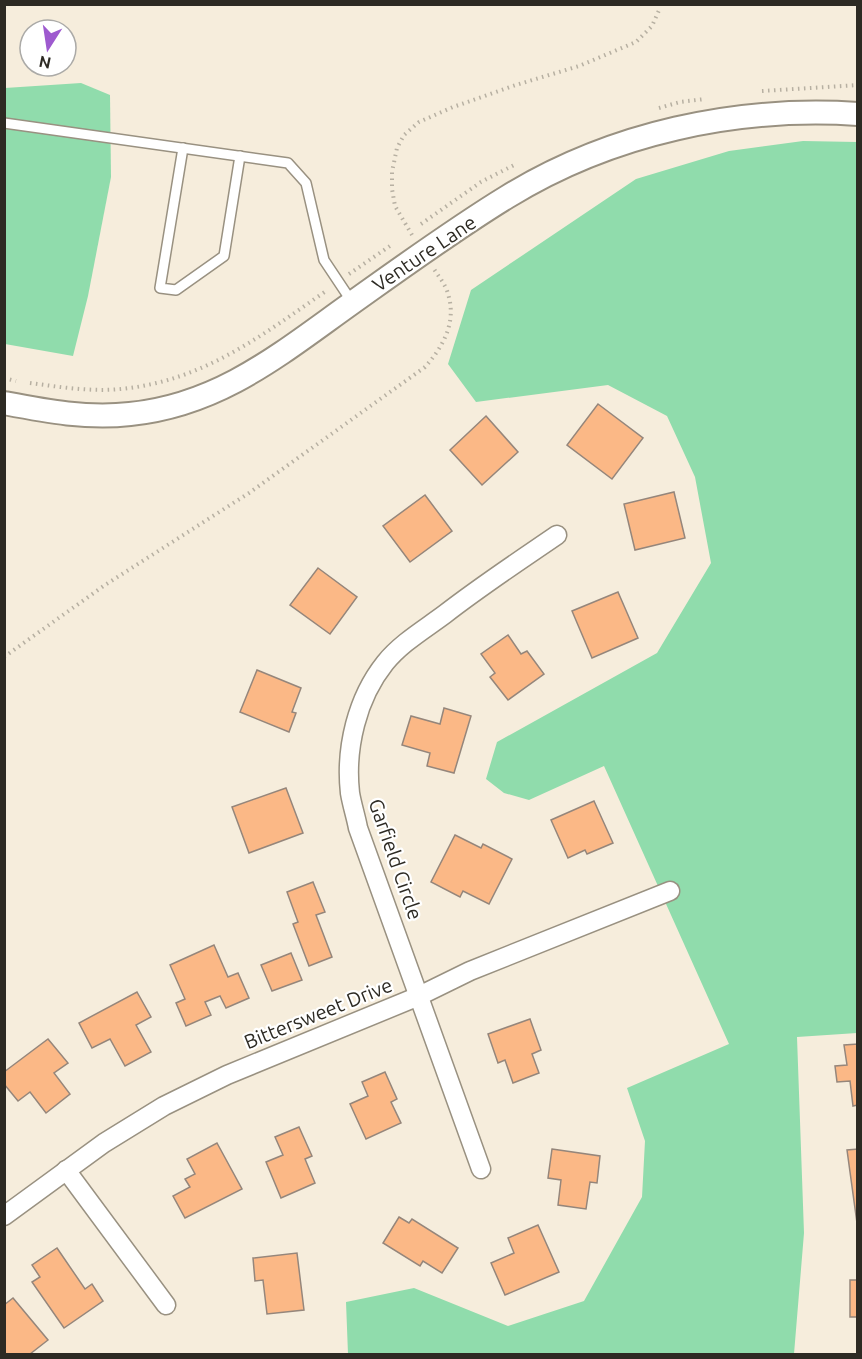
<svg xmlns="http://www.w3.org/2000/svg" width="862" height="1359" font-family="Ubuntu,sans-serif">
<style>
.green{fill:#90dcac}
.building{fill:#fbb886;stroke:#95867b;stroke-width:1.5}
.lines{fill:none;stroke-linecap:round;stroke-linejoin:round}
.service-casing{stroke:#999181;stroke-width:12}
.minor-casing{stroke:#999181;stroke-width:21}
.tertiary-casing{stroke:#999181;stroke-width:26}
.path{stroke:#b7b0a2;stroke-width:4;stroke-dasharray:1.5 4.5;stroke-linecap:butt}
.service{stroke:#fff;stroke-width:9}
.minor{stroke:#fff;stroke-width:18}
.tertiary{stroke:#fff;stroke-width:22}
.labels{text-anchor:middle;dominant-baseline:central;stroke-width:4.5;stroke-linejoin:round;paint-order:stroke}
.street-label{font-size:20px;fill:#2d2a23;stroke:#fff}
</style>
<rect width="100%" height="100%" fill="#f6eddc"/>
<g class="green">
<polygon points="81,83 110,95 111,177 88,296 73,356 5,344 5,88"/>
<polygon points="803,141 857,142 857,1033 797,1037 804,1233 794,1354 348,1354 346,1302 414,1288 508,1326 584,1301 642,1197 645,1141 627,1088 729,1044 604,766 529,800 504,793 486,779 497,742 657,653 711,563 695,477 667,416 608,385 476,402 448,364 471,290 636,179 729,151"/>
</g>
<g class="building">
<polygon points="598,404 643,438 612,479 567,445"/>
<polygon points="486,416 518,452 482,485 450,450"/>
<polygon points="674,492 685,538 635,550 624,504"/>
<polygon points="425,495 452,531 410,562 383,526"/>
<polygon points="318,568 357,597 330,634 290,605"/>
<polygon points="618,592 638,638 592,658 572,611"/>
<polygon points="508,635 521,654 527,651 544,674 508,700 490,677 495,673 481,654"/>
<polygon points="257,670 301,688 292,712 296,713 289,732 240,712"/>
<polygon points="444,708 471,716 454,773 427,766 430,753 402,745 411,716 440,724"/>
<polygon points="286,788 303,833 249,853 232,807"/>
<polygon points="594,801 613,843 587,854 585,850 568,858 551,820"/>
<polygon points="455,835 481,848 483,844 512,859 489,904 463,891 460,897 431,882"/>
<polygon points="313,882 325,912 316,915 332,957 309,966 293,924 298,922 287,892"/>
<polygon points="214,945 228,977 238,973 249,998 226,1008 220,996 205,1002 211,1015 186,1026 176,1003 185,999 170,965"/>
<polygon points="291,953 302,980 272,991 261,965"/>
<polygon points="137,992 151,1017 136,1025 151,1052 125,1066 110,1039 92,1048 79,1023"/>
<polygon points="530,1019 541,1050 532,1054 539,1073 513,1083 505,1060 498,1063 488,1034"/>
<polygon points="48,1039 68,1063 54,1073 70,1094 46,1113 30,1092 18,1101 4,1084 4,1072"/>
<polygon points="858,1044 858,1105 853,1106 850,1081 837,1082 835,1066 847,1065 844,1045"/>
<polygon points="385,1072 397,1099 391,1102 401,1123 366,1139 350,1104 368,1096 362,1082"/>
<polygon points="299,1127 312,1156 305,1159 315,1183 281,1198 266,1162 283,1155 275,1137"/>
<polygon points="217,1143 242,1189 185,1218 173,1196 190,1187 185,1179 195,1174 187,1159"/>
<polygon points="552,1149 600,1156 597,1183 590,1182 586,1209 558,1205 561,1180 548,1178"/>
<polygon points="858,1149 858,1223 857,1223 847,1150"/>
<polygon points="399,1217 409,1223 412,1219 458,1248 442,1273 423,1261 420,1266 383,1243"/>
<polygon points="538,1225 559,1272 505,1295 491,1263 514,1253 508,1238"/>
<polygon points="57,1248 85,1289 92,1284 103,1301 64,1328 32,1282 40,1277 32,1265"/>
<polygon points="297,1253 304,1310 267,1314 263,1280 255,1281 253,1258"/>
<rect x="850" y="1280" width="8" height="37"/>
<polygon points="13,1298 48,1340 30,1354 4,1354 4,1305"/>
</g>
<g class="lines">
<defs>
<g id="service">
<polyline points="4,123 288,163 306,183 324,260 352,302"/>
<polyline points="183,148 160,288 176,290 224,256 240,156"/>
</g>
<g id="minor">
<path d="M 481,1169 L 358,828 C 356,817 352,805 350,793 C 345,748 357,698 385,663 C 401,643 425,629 445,614 C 481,586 519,561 557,535"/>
<polyline points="66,1170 166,1305"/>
<polyline points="4,1216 104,1143 164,1106 227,1075 419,996 470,971 670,891"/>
</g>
<path id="tertiary" d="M 4,403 C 46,411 87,419 130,414 C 219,405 279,355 349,305 C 401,268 453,230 507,197 C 611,133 737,106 858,114"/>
</defs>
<use href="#service" class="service-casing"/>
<use href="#minor" class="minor-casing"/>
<use href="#tertiary" class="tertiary-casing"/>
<g class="path">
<polyline points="762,91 858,85"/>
<polyline points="659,108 680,102 705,99"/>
<polyline points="421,224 481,182 516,164"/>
<polyline points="412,235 395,206 392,189 392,172 397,148 404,135 419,122 453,107 516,85 579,66 636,42 652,26 660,8"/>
<polyline points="349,274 390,246"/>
<polyline points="4,378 16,381"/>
<path d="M 30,383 C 60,387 91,392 121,389 C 203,381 261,336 326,291"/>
<path d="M 4,657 L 105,585 L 249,493 L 425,367 C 443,347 457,322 448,294 C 446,285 439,277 434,269"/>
</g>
<use href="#service" class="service"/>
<use href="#minor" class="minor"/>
<use href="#tertiary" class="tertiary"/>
</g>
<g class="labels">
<g class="street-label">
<text transform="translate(424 253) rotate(-34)">Venture Lane</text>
<text transform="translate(396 859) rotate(71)">Garfield Circle</text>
<text transform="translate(318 1013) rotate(-22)">Bittersweet Drive</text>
</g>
</g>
<rect width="862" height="1359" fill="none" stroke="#2d2a23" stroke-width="12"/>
<g transform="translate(48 48) rotate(192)"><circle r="28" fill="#ffffff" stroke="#abaaa7" stroke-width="1.5"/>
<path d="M0-4.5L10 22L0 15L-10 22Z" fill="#9e5acf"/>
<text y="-9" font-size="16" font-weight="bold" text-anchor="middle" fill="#2d2a23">N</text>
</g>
</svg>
